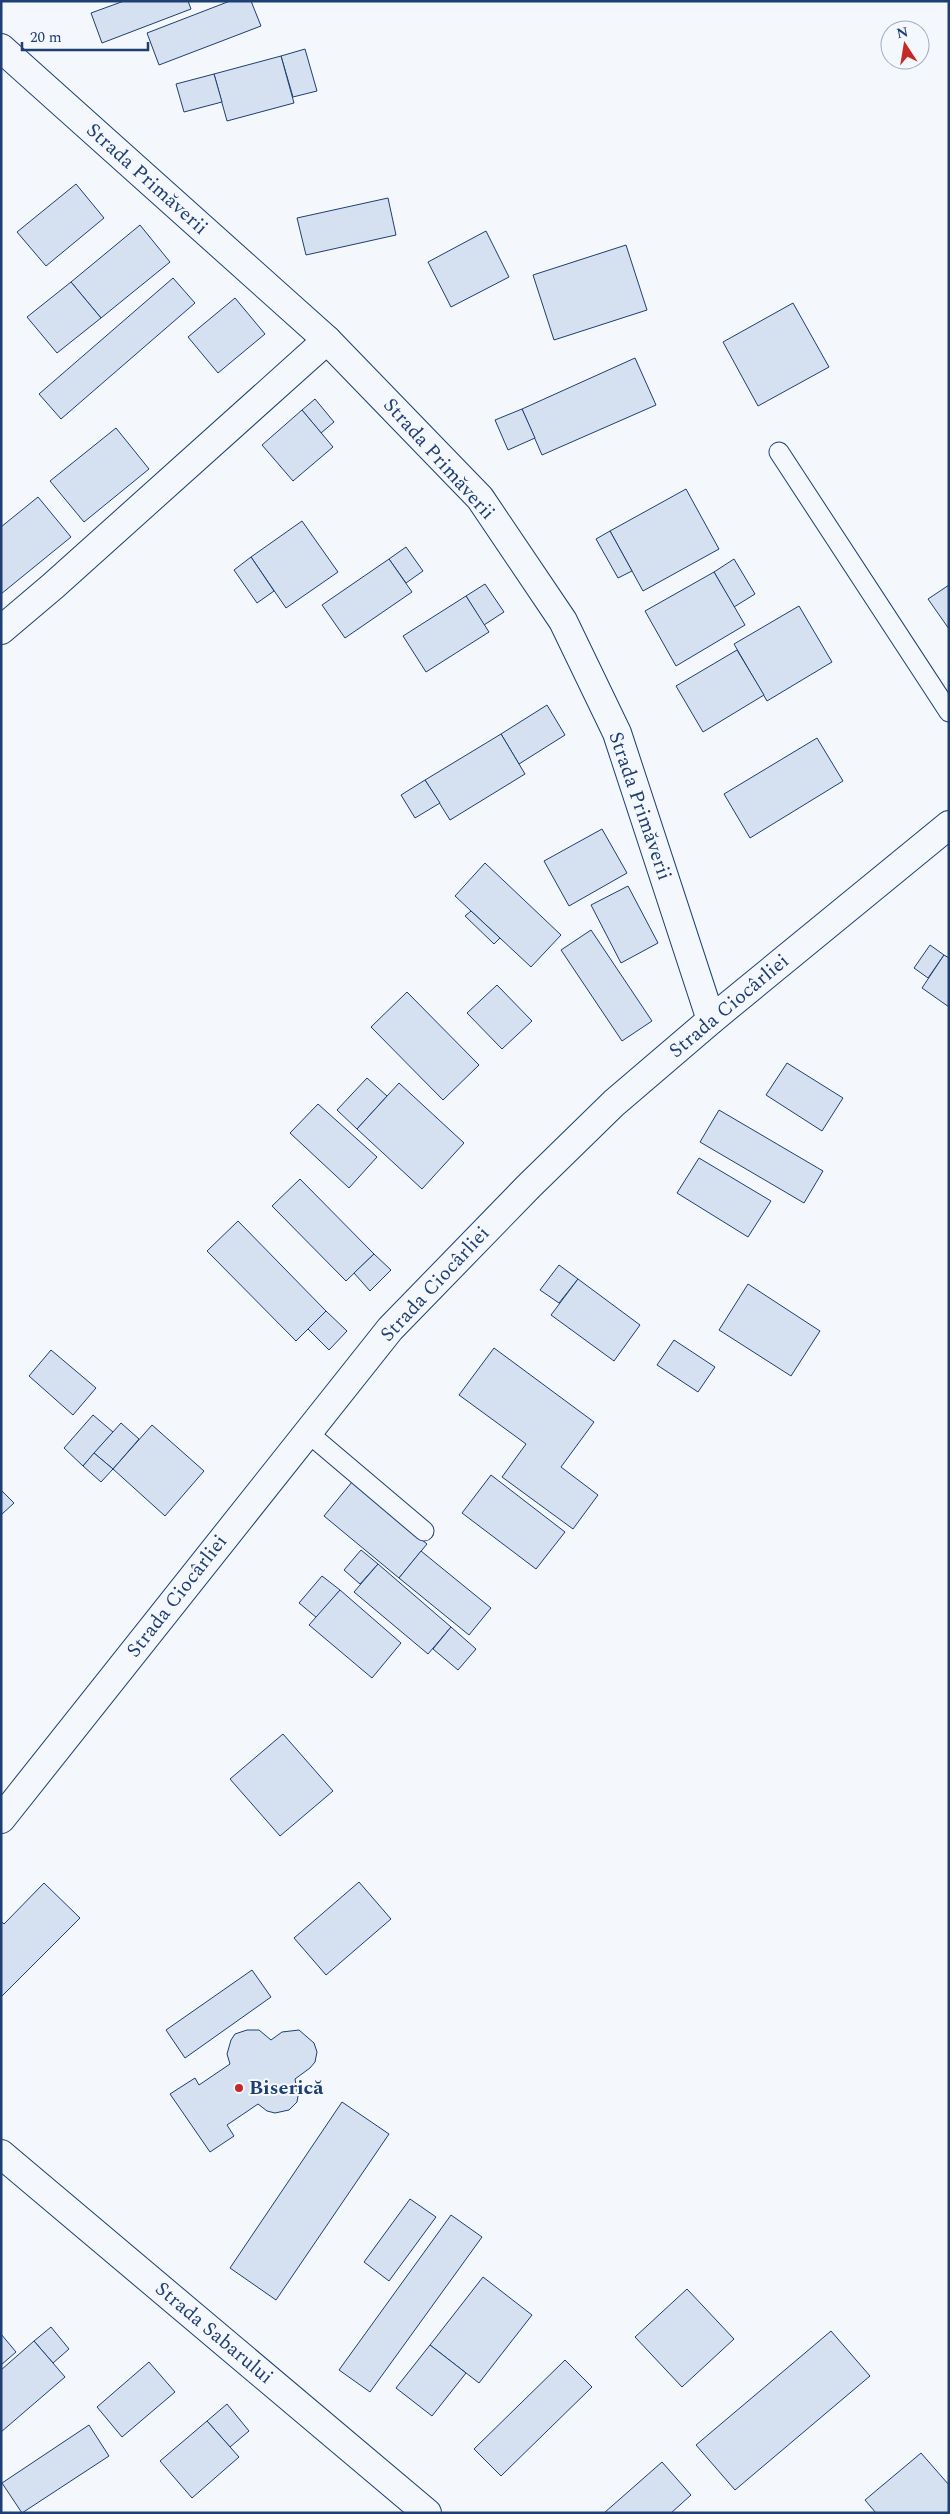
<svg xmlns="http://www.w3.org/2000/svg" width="950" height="2514" font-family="Spectral,serif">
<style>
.building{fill:#d5e0f0;stroke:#1d3f73}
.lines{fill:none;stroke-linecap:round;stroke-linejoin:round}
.service-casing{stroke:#1d3f73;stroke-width:21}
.minor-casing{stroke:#1d3f73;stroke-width:30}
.tertiary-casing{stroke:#1d3f73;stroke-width:30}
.secondary-casing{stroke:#1d3f73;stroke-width:30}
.service{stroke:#f4f7fb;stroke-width:19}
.minor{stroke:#f4f7fb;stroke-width:28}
.tertiary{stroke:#f4f7fb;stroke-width:28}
.secondary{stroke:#f4f7fb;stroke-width:28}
.poi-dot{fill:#c62828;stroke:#f4f7fb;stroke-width:2}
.labels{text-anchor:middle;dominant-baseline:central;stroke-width:4;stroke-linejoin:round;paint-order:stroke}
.street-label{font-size:20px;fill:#1d3f73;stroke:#f4f7fb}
.poi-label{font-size:20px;font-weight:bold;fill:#1d3f73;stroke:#f4f7fb;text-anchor:start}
</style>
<rect width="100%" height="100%" fill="#f4f7fb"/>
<g class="building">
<polygon points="124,1 188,1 191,9 102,43 91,13"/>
<polygon points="230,1 251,1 261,26 159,65 147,33"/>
<polygon points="305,49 317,91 293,97 281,56"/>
<polygon points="281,56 294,103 227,121 214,74"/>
<polygon points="214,74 222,102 184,112 176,84"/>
<polygon points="76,184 104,218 46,266 17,232"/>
<polygon points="388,198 396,235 306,255 297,218"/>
<polygon points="140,225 170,262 101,318 71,282"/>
<polygon points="486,231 509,277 451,307 428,262"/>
<polygon points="626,245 647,310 554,340 533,275"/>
<polygon points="173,278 195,303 61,419 39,394"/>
<polygon points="71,282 101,318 57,353 27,317"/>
<polygon points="235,298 265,334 218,373 188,337"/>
<polygon points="793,303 829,367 758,406 723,342"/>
<polygon points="635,358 656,405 542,455 522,409"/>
<polygon points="315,399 334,422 321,433 302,410"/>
<polygon points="522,409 535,438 508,450 495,420"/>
<polygon points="302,410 333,447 293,481 262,445"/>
<polygon points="116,428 149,469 84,522 50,481"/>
<polygon points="686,489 719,549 643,591 610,531"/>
<polygon points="38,497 71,537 1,594 1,527"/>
<polygon points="302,521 338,572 286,608 251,557"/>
<polygon points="610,531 632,571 618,578 596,539"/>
<polygon points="406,547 423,571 406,583 389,559"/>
<polygon points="251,557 274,591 257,603 234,570"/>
<polygon points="389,559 412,592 345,638 322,605"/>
<polygon points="734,559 755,594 734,607 714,572"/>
<polygon points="714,572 745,625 676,666 645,611"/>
<polygon points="485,584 504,612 484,625 466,596"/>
<polygon points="949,585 949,629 928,599"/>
<polygon points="466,596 489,632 426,672 403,636"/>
<polygon points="799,606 832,662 767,701 734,644"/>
<polygon points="737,650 764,695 703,732 676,686"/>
<polygon points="547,705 565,735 519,764 501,734"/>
<polygon points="501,734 525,774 450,820 425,780"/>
<polygon points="817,738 843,781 750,838 724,794"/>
<polygon points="425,780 440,803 415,818 401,795"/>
<polygon points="602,829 627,873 569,906 544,861"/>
<polygon points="485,863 561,935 531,967 455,896"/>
<polygon points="628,886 658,943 621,963 591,905"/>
<polygon points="471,911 500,938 494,944 465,916"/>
<polygon points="591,930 652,1021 622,1041 561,950"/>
<polygon points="930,945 944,955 928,978 914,968"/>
<polygon points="944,955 949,958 949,1007 922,988"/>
<polygon points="497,985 532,1021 502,1049 467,1013"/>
<polygon points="407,992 479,1065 443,1100 371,1027"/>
<polygon points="787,1063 843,1098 822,1131 766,1095"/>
<polygon points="367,1078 387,1096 357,1129 337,1110"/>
<polygon points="399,1083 464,1143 422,1189 357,1129"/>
<polygon points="318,1104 377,1157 349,1188 290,1133"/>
<polygon points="719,1110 823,1171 804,1203 700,1142"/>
<polygon points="699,1158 771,1201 748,1237 677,1193"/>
<polygon points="300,1179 374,1254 346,1281 272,1206"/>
<polygon points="238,1221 326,1311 296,1341 207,1251"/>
<polygon points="374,1254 391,1270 370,1291 354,1273"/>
<polygon points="559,1265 578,1279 559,1303 540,1290"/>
<polygon points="578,1279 640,1325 614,1361 551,1315"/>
<polygon points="748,1284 820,1331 791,1376 719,1330"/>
<polygon points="326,1311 347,1331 329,1350 308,1329"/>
<polygon points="674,1340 715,1367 698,1392 657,1365"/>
<polygon points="494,1348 594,1422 561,1467 598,1495 573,1529 502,1477 526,1444 459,1395"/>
<polygon points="51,1350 96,1388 73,1415 29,1376"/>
<polygon points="93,1415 113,1432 83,1466 64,1448"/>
<polygon points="121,1423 139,1439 113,1469 94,1453"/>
<polygon points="152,1425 204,1471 165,1516 113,1469"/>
<polygon points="94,1453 113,1469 101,1482 83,1466"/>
<polygon points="491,1475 565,1532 536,1569 462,1513"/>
<polygon points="352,1482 427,1544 399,1578 324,1516"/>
<polygon points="1,1490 14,1503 1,1515"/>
<polygon points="361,1550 378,1564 360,1584 344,1570"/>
<polygon points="421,1551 491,1608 469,1635 399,1578"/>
<polygon points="378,1564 451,1627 428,1654 354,1592"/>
<polygon points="322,1576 340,1590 317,1618 299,1603"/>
<polygon points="340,1590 401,1643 372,1678 309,1625"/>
<polygon points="451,1627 476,1649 458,1670 433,1649"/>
<polygon points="283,1734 333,1791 280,1836 230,1779"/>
<polygon points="359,1882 391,1919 326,1975 294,1938"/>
<polygon points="44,1883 80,1918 1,1997 1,1921 4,1924"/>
<polygon points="252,1970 271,1997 185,2058 166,2030"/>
<polygon points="247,2030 259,2030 271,2040 282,2032 299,2030 314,2043 317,2052 315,2062 310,2068 295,2079 298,2096 297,2102 289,2110 275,2113 267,2111 258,2104 227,2125 234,2136 210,2152 170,2094 195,2078 199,2085 230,2064 227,2054 231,2040 235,2034"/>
<polygon points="342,2102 389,2134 276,2300 230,2268"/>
<polygon points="410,2199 436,2217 389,2281 364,2262"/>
<polygon points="451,2215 482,2237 370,2392 339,2370"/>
<polygon points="483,2277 532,2315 479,2383 430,2345"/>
<polygon points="687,2289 734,2339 682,2387 635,2337"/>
<polygon points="51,2327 69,2349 53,2363 34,2341"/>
<polygon points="831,2331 870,2376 735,2490 696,2445"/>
<polygon points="1,2334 16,2352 1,2365"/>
<polygon points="34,2341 65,2377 1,2432 1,2370"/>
<polygon points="430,2345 466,2373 432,2416 396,2388"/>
<polygon points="565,2360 592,2387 501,2476 474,2449"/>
<polygon points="149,2362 175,2392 122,2437 97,2407"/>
<polygon points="227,2404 249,2431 230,2447 207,2421"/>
<polygon points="207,2421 239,2457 192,2498 160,2461"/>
<polygon points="89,2425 109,2456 22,2513 2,2483"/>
<polygon points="921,2453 949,2485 949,2513 876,2513 865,2500"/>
<polygon points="662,2462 691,2495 671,2513 604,2513"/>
</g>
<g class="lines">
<defs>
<g id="service">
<polyline points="779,452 949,712"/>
<polyline points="307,1432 424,1531"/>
</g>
<g id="minor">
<polyline points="1,48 327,340 480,498 563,621 617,733 711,1020"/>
<polyline points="1,630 53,586 327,340"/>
</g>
<polyline id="tertiary" points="1,1819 390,1329 529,1186 614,1103 711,1020 949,825"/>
<polyline id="secondary" points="1,2154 427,2513"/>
</defs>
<use href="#service" class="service-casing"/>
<use href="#minor" class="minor-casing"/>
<use href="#tertiary" class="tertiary-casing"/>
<use href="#secondary" class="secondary-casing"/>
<use href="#service" class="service"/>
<use href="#minor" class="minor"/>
<use href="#tertiary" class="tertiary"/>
<use href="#secondary" class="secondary"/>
</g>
<circle class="poi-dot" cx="239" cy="2088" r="5"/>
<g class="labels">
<g class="street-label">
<text transform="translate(147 179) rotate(42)">Strada Primăverii</text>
<text transform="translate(439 459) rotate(48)">Strada Primăverii</text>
<text transform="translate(640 806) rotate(71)">Strada Primăverii</text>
<text transform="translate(729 1006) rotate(-40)">Strada Ciocârliei</text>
<text transform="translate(435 1284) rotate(-47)">Strada Ciocârliei</text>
<text transform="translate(177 1596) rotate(-52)">Strada Ciocârliei</text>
<text transform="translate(214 2333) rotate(40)">Strada Sabarului</text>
</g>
<g class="poi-label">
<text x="249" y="2088">Biserică</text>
</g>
</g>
<rect width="950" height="2514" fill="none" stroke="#1d3f73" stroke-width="5"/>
<g transform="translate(905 45) rotate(348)"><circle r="24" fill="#f4f7fb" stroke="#9eadc5"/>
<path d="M0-4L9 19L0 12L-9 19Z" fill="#c62828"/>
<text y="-8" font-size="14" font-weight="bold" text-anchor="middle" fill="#1d3f73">N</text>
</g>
<path d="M22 42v8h126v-8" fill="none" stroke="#1d3f73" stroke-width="2.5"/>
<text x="30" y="42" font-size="15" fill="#1d3f73" stroke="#f4f7fb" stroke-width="4" paint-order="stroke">20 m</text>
</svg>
